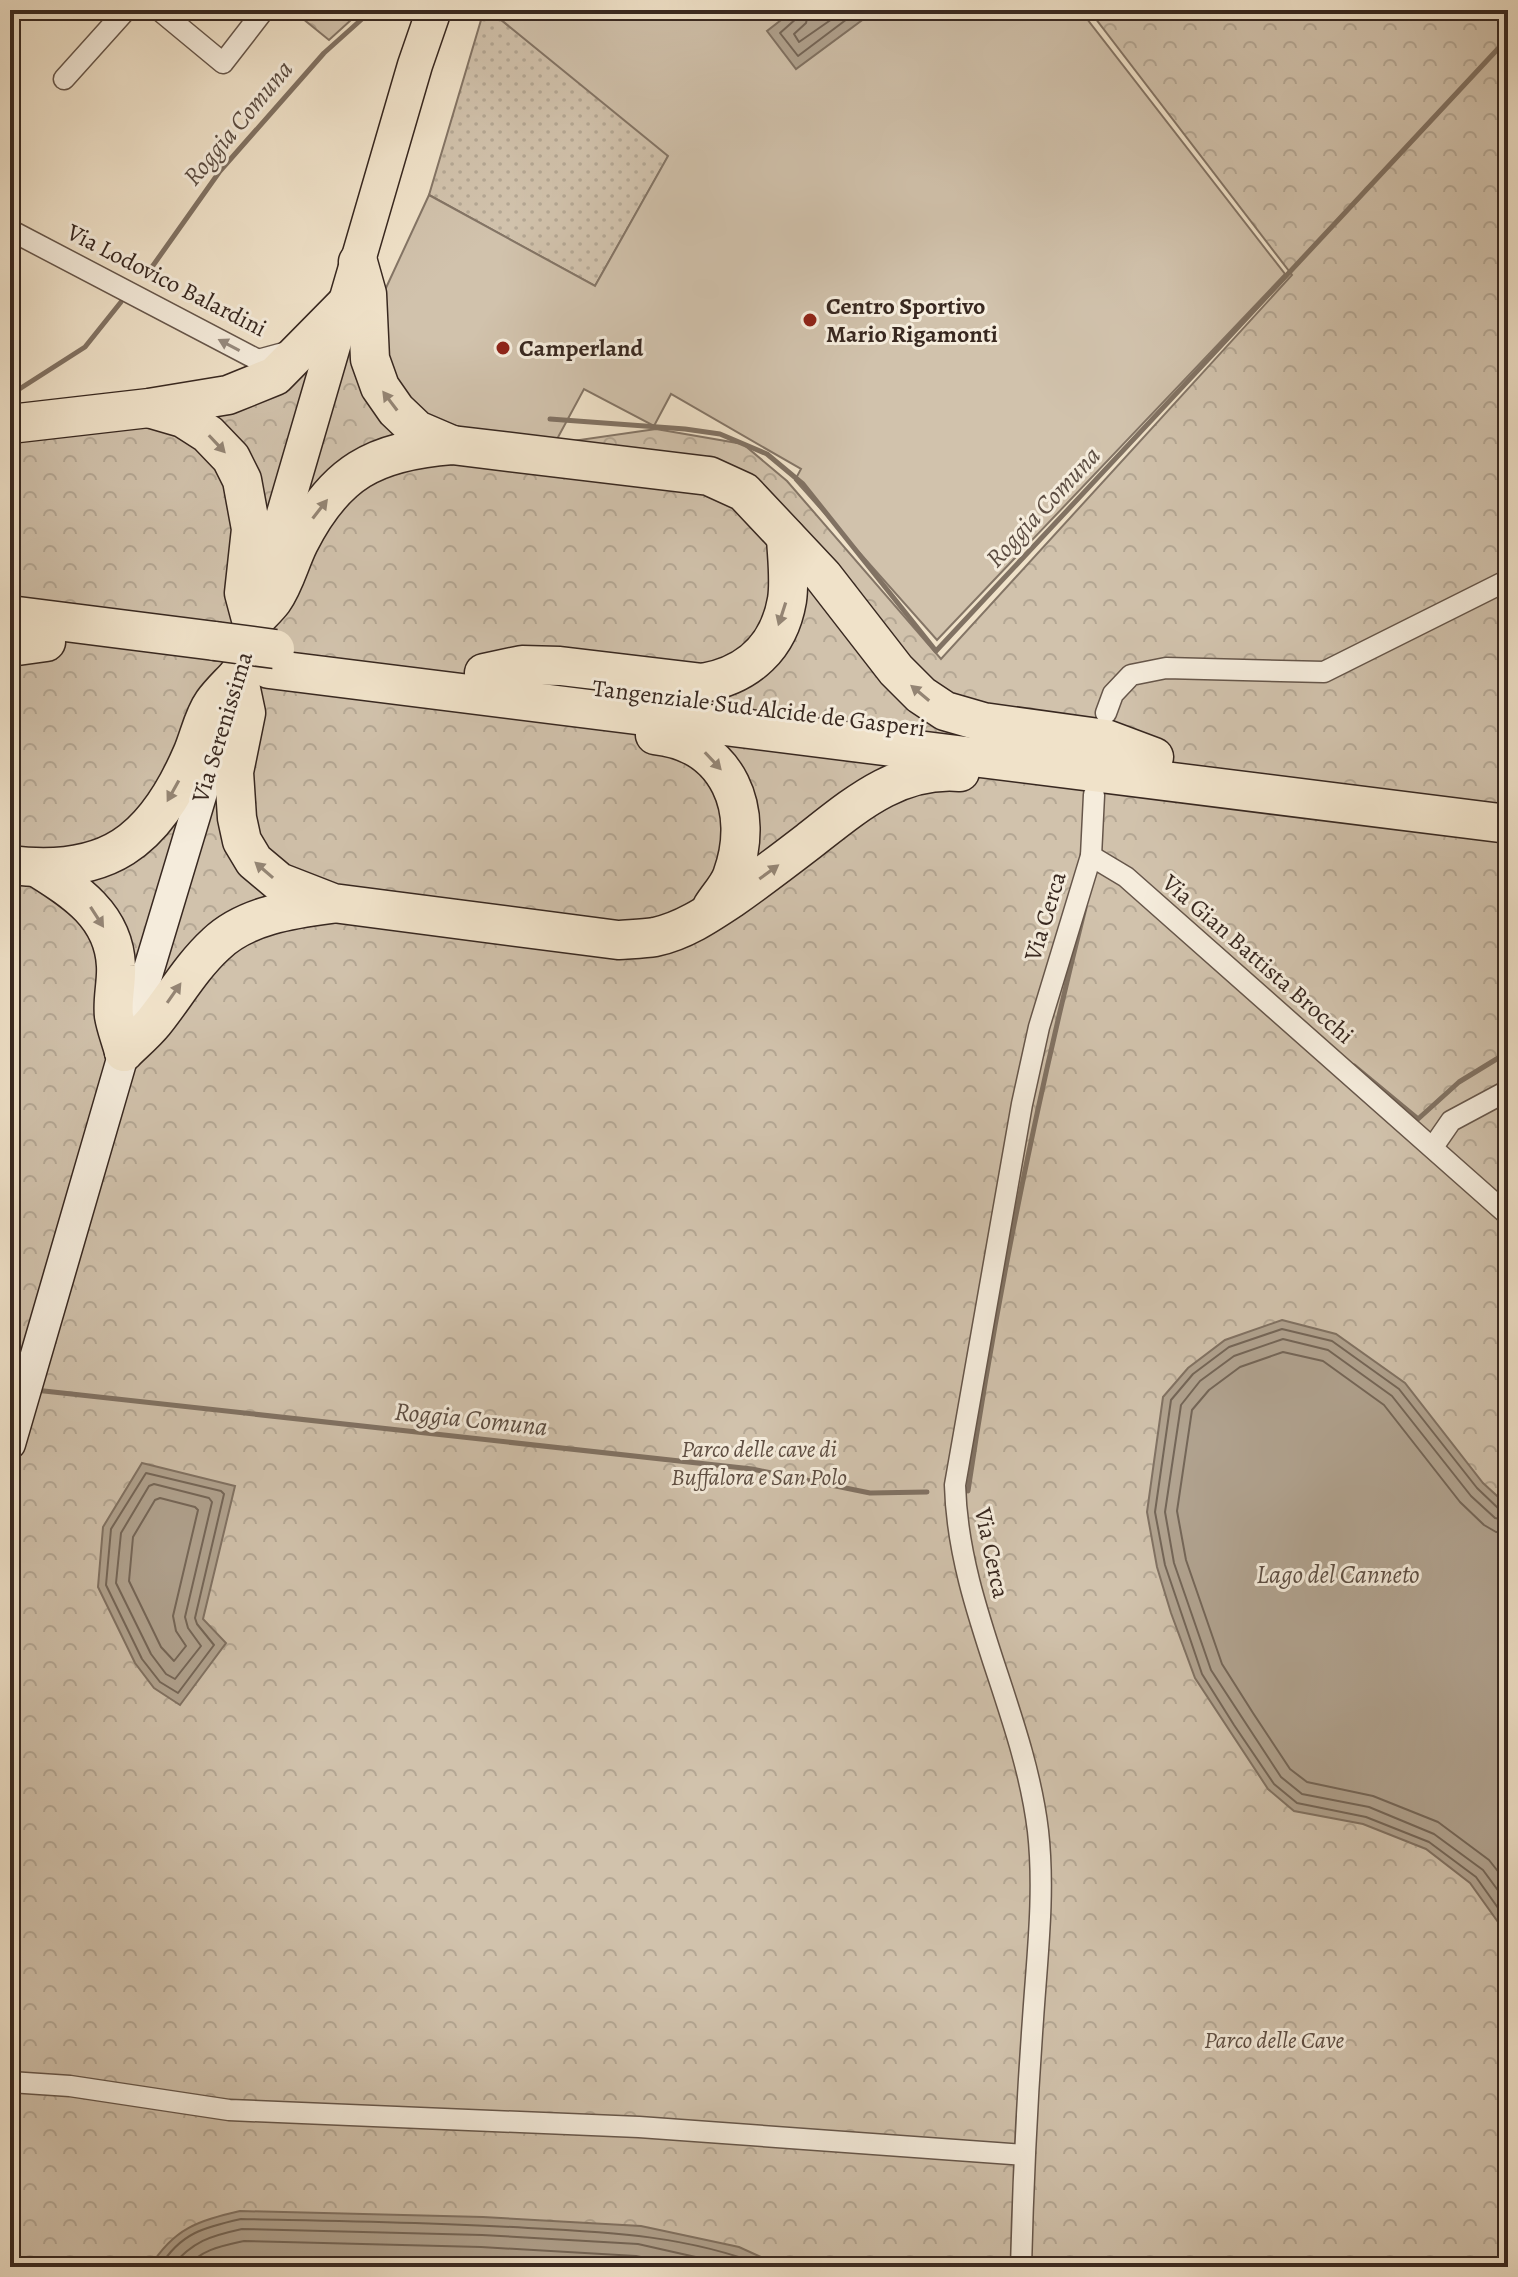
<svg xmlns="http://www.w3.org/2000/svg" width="1518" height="2277" font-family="Alegreya,serif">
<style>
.grass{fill:url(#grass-dots);stroke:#847566;stroke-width:2}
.park{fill:url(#park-crowns);stroke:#847566;stroke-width:2}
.pitch{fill:#d1c2ac;stroke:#847566;stroke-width:2}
.water{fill:#b1a390;stroke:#817263;stroke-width:2}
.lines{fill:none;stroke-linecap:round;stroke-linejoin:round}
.shore{stroke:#746658;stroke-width:2}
.stream{stroke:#817263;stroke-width:5}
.street-casing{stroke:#66564a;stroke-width:23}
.secondary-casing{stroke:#382820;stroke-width:33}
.primary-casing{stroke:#382820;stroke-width:37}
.highway-casing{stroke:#382820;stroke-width:41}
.street{stroke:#f5ecdc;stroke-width:20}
.secondary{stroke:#f5ecdc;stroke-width:30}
.primary{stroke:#f0e2c9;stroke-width:34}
.highway{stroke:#f0e2c9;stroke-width:38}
.highway-bridge-casing{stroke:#382820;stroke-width:41;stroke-linecap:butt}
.highway-bridge{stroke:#f0e2c9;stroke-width:38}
.oneway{fill:#968a7e}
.oneway2{fill:#948574}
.poi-dot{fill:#8f2418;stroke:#f5ecdc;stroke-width:3}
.labels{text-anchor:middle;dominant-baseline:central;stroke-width:6;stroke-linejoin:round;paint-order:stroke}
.street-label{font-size:24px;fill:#382820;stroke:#f5ecdc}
.poi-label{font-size:24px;font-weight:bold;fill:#382820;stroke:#f5ecdc;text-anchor:start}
.park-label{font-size:24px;font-style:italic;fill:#5e4e43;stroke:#f5ecdc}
.water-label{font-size:26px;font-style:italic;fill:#5c4d42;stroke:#f5ecdc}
</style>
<defs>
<pattern id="grass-dots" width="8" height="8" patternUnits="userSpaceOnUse" patternTransform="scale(2)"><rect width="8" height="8" fill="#d1c2ac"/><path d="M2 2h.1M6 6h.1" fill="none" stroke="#b4a794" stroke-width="1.8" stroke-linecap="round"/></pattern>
<pattern id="park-crowns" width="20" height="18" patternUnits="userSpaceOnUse" patternTransform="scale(2)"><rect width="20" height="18" fill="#d1c2ac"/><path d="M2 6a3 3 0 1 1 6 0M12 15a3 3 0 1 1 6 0" fill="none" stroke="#b4a794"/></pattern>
</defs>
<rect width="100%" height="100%" fill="#f0e2c9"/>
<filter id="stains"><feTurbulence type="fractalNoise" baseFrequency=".0025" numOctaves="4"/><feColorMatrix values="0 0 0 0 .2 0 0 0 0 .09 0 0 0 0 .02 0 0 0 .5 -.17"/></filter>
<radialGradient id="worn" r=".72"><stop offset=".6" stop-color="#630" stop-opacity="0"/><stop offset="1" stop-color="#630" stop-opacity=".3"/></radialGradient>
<polygon class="grass" points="484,10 489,10 669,155 595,286 429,195"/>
<g class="park">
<polygon points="292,10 362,10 329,40"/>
<polygon points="1089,10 1508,10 1508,2267 10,2267 10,410 231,379 246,367 357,309 559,443 656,429 743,444 787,481 941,659 1292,275"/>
</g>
<polygon class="pitch" points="489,10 1080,10 1285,274 937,640 795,480 801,469 671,394 654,426 584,389 556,441 437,428 392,390 379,303 429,195 595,286 668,156"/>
<g class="water">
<polygon points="794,10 865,10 869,15 796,69 767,31"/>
<polygon points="1282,1320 1336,1334 1405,1383 1483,1483 1508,1506 1508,1936 1470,1883 1426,1849 1363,1824 1294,1811 1268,1789 1195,1678 1171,1613 1157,1567 1147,1512 1163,1397 1188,1368 1225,1340"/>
<polygon points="142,1463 235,1486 203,1619 226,1643 180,1705 154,1688 135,1663 98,1587 103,1527"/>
<path d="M 240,2211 L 483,2217 L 641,2226 L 739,2247 L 783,2267 L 150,2267 C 174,2228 198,2221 240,2211 Z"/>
</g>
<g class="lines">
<g class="shore">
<polyline points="798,10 797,18 780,33 798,56 859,10"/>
<polyline points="809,10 806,23 794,34 799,42 845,10"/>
<polygon points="146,1473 221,1491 224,1494 195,1618 197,1624 214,1645 178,1693 160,1682 142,1659 106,1585 111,1529"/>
<polygon points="154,1484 209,1498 212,1502 185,1617 188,1628 201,1646 175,1679 166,1674 151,1654 116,1583 121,1533 149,1486"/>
<polygon points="160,1498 195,1507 198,1510 173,1616 176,1631 186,1646 174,1661 161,1647 129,1581 133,1537 155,1500"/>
<polyline points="1508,1511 1500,1510 1477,1488 1399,1389 1332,1341 1282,1329 1229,1347 1193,1374 1171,1400 1155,1512 1165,1565 1202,1674 1234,1725 1274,1784 1297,1803 1366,1817 1429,1842 1476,1877 1508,1922"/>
<polyline points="1508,1521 1495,1518 1471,1496 1392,1396 1328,1350 1283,1339 1234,1356 1200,1381 1181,1405 1165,1512 1174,1563 1211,1670 1243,1719 1281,1777 1302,1794 1369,1807 1434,1834 1483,1870 1508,1904"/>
<polyline points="1508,1533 1496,1532 1484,1525 1460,1502 1384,1405 1323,1361 1283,1352 1240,1367 1209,1390 1192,1410 1177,1511 1186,1560 1222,1664 1253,1713 1290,1769 1307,1782 1373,1796 1438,1822 1489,1860 1508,1884"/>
<path d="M 160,2267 C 180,2233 205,2227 241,2219 C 337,2221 432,2222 528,2228 C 611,2232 689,2236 767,2267"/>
<path d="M 171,2267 C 193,2241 210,2236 242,2229 L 482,2235 L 638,2244 L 740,2267"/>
<path d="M 187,2267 C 202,2249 222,2246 244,2241 L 481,2247 L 636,2256 L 689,2267"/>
</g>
<g class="stream">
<polyline points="147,274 220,171 324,53 372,10"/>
<polyline points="10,395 85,347 121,302"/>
<polyline points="550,419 685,429 720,434 767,454 803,484 936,651 1508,38"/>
<polyline points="1354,1066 1418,1119 1459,1082 1508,1052"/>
<polyline points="35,1390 752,1469 870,1493 927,1492"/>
<path d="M 968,1491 C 997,1295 1037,1100 1085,908"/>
</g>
<defs>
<g id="street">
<polyline points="159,10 223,63 264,10"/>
<polyline points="64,79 126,10"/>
<polyline points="10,230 258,360 291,351"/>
<polyline points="1106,713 1113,694 1131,675 1166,668 1324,672 1508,580"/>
<polyline points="1091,856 1126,877 1508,1215"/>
<polyline points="1433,1147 1451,1121 1507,1091"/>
<polyline points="10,2082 70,2086 229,2110 639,2127 1024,2155"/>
<path d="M 1021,2267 C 1023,2184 1027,2102 1033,2019 C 1037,1958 1045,1893 1038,1831 C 1024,1713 958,1605 955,1485 L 1022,1104 L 1039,1027 L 1091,856 L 1094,795"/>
</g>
<polyline id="secondary" points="10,1444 124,1052 234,686"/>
<polyline id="primary" points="255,613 415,65 434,10"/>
<g id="highway">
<polyline points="358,262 367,294 370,359 380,387 396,410 417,430 452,445"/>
<polyline points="152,409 183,418 208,434 231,458 242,480 251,529 244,593 252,623"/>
<polyline points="10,424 149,408 228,395 275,376 346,304"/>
<polyline points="10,615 215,641"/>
<path d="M 252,623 C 259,615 267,608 273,600 C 285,583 290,561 299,543 C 335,472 374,451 452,445 L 709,476 L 744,492 L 823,576 L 896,670 L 921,695 L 945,711 L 983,722 L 1106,739 L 1154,757"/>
<polyline points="10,647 46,642"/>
<polyline points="269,669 1508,824"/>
<path d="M 484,673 L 522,665 L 560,666 L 703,683 C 748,675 779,647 787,600 C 790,580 787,558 786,537"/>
<path d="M 238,675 L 246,713 L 234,772 L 237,818 L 242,841 L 254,861 L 279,882 L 333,903 L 618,940 C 630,939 643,939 655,937 C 683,931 707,915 731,899 C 758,880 783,861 809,841 C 855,805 898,767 960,772"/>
<path d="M 655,735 C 729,743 756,811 732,876 C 728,887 718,897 712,907"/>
<path d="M 10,865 C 107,877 154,842 192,754 C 199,738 203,717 213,703 C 220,693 230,684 238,675"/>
<path d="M 38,868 C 75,891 114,916 116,966 C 117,982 112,1000 114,1016 C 116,1028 121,1040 124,1052"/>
<path d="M 124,1052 C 134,1042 145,1033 154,1022 C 175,996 191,967 216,944 C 245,916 292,909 331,904"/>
</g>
</defs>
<use href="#street" class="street-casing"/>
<use href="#secondary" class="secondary-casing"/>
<use href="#primary" class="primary-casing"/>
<use href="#highway" class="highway-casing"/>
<use href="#street" class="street"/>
<use href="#secondary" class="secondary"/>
<use href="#primary" class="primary"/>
<use href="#highway" class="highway"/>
<defs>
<polyline id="highway-bridge" points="215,641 275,649"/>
</defs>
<use href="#highway-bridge" class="highway-bridge-casing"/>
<use href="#highway-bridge" class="highway-bridge"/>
</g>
<defs><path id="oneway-solid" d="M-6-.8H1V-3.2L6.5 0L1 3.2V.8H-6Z" transform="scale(2)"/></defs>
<use class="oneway" href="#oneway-solid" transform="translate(229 345) rotate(-152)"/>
<g class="oneway2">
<use href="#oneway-solid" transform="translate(390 401) rotate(-127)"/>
<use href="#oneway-solid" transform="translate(217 444) rotate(47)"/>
<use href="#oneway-solid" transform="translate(320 509) rotate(-52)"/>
<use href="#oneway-solid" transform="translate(782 614) rotate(108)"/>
<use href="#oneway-solid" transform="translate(920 693) rotate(-140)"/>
<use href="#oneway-solid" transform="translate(713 761) rotate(47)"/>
<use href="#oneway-solid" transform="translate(173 791) rotate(119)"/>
<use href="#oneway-solid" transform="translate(264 870) rotate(-139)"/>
<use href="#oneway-solid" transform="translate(769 872) rotate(-36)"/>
<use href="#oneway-solid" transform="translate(97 917) rotate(57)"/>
<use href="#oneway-solid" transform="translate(174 993) rotate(-55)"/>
</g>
<g class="poi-dot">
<circle cx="810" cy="320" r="8"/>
<circle cx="503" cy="348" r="8"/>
</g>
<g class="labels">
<g class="street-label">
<text transform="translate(167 280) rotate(27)">Via Lodovico Balardini</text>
<text transform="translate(759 708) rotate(7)">Tangenziale Sud Alcide de Gasperi</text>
<text transform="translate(222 727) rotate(-73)">Via Serenissima</text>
<text transform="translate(1045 916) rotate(-73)">Via Cerca</text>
<text transform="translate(1258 959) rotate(41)">Via Gian Battista Brocchi</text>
<text transform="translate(992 1553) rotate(78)">Via Cerca</text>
</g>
<g class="poi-label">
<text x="826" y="306">Centro Sportivo<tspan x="826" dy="28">Mario Rigamonti</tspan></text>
<text x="519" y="348">Camperland</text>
</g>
<g class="park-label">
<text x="759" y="1449">Parco delle cave di<tspan x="759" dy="28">Buffalora e San Polo</tspan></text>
<text x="1274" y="2040">Parco delle Cave</text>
</g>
<g class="water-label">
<text transform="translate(238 123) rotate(-50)">Roggia Comuna</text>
<text transform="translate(1043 507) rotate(-47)">Roggia Comuna</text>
<text transform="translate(471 1419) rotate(6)">Roggia Comuna</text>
<text x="1338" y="1574">Lago del Canneto</text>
</g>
</g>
<rect width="1518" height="2277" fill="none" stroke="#f0e2c9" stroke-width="40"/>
<rect x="12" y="12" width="1494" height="2253" fill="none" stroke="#382820" stroke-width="4"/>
<rect x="20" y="20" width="1478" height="2237" fill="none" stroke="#382820" stroke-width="2"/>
<rect width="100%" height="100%" filter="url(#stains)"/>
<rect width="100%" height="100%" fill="url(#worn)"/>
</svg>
